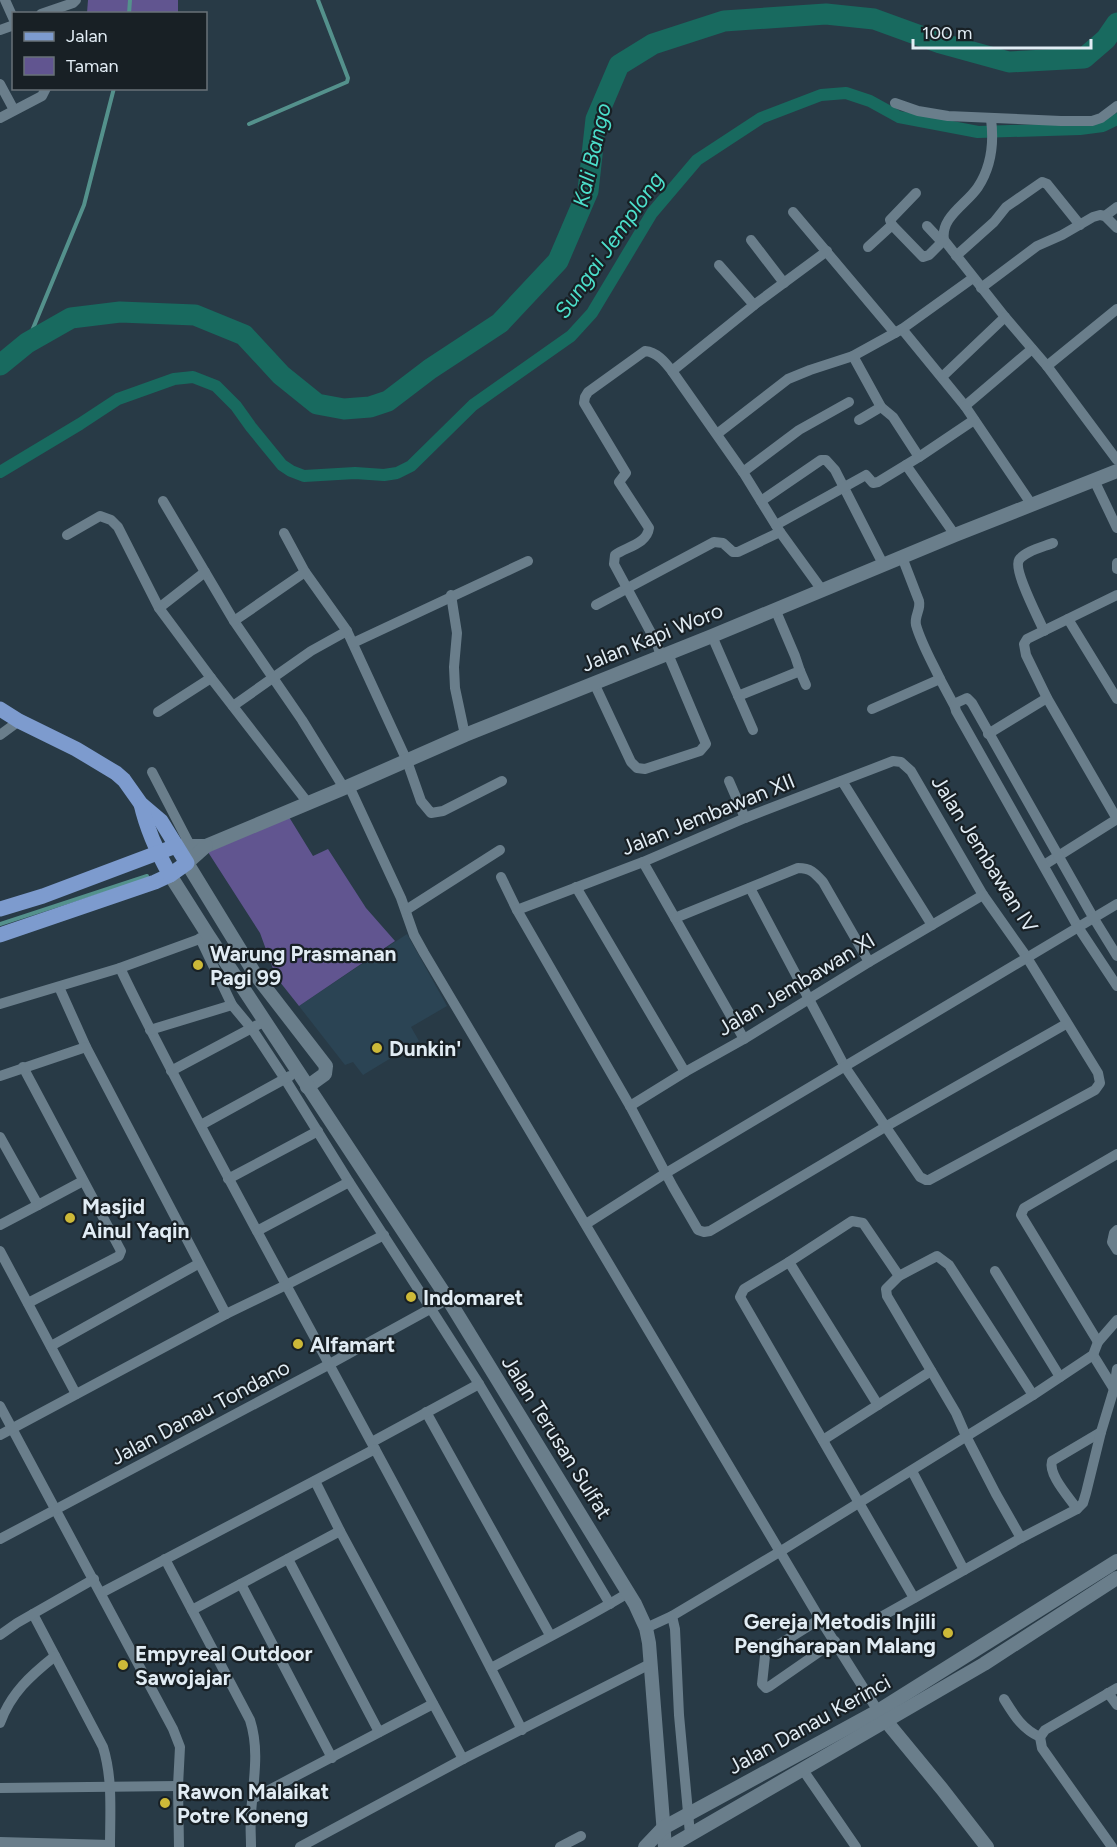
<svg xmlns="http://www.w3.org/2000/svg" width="1117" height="1847" font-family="Figtree,sans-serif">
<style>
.built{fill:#2b4454}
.green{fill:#615590}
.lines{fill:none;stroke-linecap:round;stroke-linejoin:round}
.stream{stroke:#54918c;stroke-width:4}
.canal{stroke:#186a5f;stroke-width:12}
.river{stroke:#186a5f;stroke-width:21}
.minor{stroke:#6a7e8b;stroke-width:10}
.tertiary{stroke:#6a7e8b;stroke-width:14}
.primary{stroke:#7d9bce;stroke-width:15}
.poi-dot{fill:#cdb938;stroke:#182025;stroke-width:2}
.labels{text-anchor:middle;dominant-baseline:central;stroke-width:4.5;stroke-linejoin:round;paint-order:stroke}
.street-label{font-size:21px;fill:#e1ecf4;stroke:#182025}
.poi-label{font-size:21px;font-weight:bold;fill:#e1ecf4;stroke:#182025;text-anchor:start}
.water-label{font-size:22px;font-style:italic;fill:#4cdfcb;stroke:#182025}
</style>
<rect width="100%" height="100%" fill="#283a46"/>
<polygon class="built" points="407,934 447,1006 411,1027 419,1041 363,1075 353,1062 345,1065 299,1006"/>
<g class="green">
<polygon points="88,0 178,0 178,13 87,13"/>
<polygon points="289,817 313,856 328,849 366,908 395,941 299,1006 276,977 260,933 208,852"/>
</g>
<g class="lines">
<g class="stream">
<polyline points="129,14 130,0"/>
<polyline points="249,124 347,82 348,78 318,0"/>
<polyline points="27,343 84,205 114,88"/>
<polyline points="0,924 147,876"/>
</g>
<polyline class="canal" points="0,472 80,424 118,399 174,379 193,377 216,386 236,406 251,427 282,465 291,471 304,476 355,473 384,475 397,473 411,466 473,405 571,336 592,313 652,213 697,160 761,118 821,95 846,93 870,101 899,117 978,132 1080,129 1103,126 1117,119"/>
<polyline class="river" points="0,365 27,343 71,318 120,312 195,315 244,335 281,375 317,404 344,409 370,407 388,401 430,369 500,323 558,261 588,191 596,119 619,65 653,44 724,21 826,14 874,19 940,43 1009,62 1084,58 1106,39 1117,23"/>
<g class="minor">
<polyline points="5,0 14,20"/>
<polyline points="41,14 73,3 76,0"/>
<polyline points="0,30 14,25"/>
<polyline points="0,84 14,110"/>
<polyline points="895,103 918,111 948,116 1061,121 1092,121 1101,118 1117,106"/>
<polyline points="0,118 42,96 46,88"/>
<path d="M 991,119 C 994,142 991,167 978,187 C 967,204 940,217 944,240 L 1005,317 L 1047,366 L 1117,460"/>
<polyline points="793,212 895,333"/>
<polyline points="1105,216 1117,207"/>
<polyline points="892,225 890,220 916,193"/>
<polyline points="927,226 942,242"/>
<polyline points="751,240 784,283"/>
<polyline points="868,247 892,225 923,257 929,255 944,240"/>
<polyline points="956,256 994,222 1006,207 1042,182 1047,184 1080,225"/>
<polyline points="719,265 754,305"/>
<polyline points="981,288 1037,246 1062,235 1093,217 1100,215 1105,216 1117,228"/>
<polyline points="902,329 965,406 1032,505"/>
<polyline points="853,356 881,407 893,417 919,457"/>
<polyline points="1047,366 1117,309"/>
<polyline points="672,371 754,305 827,251"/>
<polyline points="942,377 1005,317"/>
<polyline points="965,406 1032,349"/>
<polyline points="859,420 881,407"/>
<polyline points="717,434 788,379 810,370 853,356 902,329 973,278"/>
<polyline points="906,465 955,535"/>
<polyline points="743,472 799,430 849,402"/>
<polyline points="1094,480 1117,528"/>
<polyline points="163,501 234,621 302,720 344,788"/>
<polyline points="761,501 821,460 826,460 835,470 883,564"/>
<polyline points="776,525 866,475 873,483 878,482 919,457 974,420"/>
<polyline points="284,533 305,572 347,631 407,761 421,801 431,813 443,811 502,781"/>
<polyline points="67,535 100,516 111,520 118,527 159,608 211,678 308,803"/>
<polyline points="1117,563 1117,569"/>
<polyline points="451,595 457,633 454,667 455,688 465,735"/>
<polyline points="596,605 714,542 723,543 733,552 738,552 780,532"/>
<polyline points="159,608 205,572"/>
<polyline points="1068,619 1117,699"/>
<polyline points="234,621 305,572"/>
<path d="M 1044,631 C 1039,619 1013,570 1019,560 C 1025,551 1043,547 1053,543"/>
<polyline points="712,636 753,730"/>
<polyline points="353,643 528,561"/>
<path d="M 661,656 L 657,644 L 614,564 L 615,555 C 626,547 647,544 649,528 L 619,482 L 626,473 L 584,403 L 585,397 L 588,392 L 645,351 C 657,352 665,362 672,371 L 743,472 L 780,532 L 822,590"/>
<polyline points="800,671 806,685"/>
<polyline points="940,679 955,707"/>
<polyline points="594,683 631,762 637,768 645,769 700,751 706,744 668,654"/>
<polyline points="738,696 800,671 795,656 775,609"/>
<polyline points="233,706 311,651 347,631"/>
<path d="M 872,709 L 940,679 C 932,662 921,643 916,625 C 914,616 921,610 919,601 L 902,557"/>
<polyline points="158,712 211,678"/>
<polyline points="988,734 1047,698"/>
<polyline points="0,735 19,721"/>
<polyline points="152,772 193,851"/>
<polyline points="729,781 745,818"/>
<polyline points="842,781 932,925"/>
<polyline points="349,786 401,898 414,935 424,953 820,1619 878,1711"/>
<polyline points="643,862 744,1039"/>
<polyline points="1044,865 1117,819 1047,698 1026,655 1024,644 1027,639 1117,595"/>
<polyline points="501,877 517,910 630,1106 673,1187 698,1230 704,1232 710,1231 885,1127 1066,1024"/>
<polyline points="576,887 685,1072"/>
<polyline points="406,910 500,850"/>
<polyline points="517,910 643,862 745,818 893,761 901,762 911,771 983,895 1026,956 1098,1073 1100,1083 1095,1090 929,1180 926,1180 920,1177 845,1067 750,888"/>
<path d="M 675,918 L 798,868 C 811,868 815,873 823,882 L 869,962"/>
<polyline points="200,938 232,1005 252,1029 285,1079 349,1182 431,1309 479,1384 610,1604"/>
<polyline points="1117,956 1093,917 972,703 967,698 956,703 955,707 956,711 1078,927 1117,986"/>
<path d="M 120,968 C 163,1058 211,1145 258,1233 C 347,1398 438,1562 522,1730"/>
<polyline points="59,987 86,1047 226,1314"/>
<polyline points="0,1004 120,968 205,937"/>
<polyline points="150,1030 232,1005"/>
<polyline points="23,1067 121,1251 119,1256 28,1303"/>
<polyline points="171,1071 265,1021"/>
<polyline points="0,1076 86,1047"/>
<polyline points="630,1106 685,1072 744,1039 869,962 983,895"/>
<polyline points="201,1125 290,1076"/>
<polyline points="0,1137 38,1205 83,1181"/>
<polyline points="228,1179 318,1131"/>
<polyline points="586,1224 666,1173 1117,904"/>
<polyline points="0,1225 38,1205"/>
<polyline points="1117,1230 1114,1233 1112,1242 1117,1250"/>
<polyline points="257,1231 349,1182"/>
<polyline points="0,1251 76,1394"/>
<polyline points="789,1262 878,1405"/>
<polyline points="995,1271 1060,1377"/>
<polyline points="899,1276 863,1223 852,1221 789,1262 744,1289 740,1297 914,1598"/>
<polyline points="1098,1342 1021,1215 1024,1208 1117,1154"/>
<polyline points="51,1346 198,1264"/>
<polyline points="1093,1355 1114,1389"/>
<polyline points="0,1406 173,1729 180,1747 178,1786 179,1847"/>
<polyline points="426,1412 550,1635"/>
<polyline points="0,1435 226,1314 286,1285 384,1235"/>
<polyline points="823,1440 931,1371"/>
<polyline points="372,1442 479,1384"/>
<polyline points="912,1471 964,1570"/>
<polyline points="315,1481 340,1531 463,1759"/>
<path d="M 1077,1509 C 1069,1497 1048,1475 1052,1461 L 1101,1432"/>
<polyline points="1021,1538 996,1494 966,1436 956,1413 887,1296 886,1289 899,1276 937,1256 949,1265 1033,1395"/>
<polyline points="0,1539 328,1365 448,1299"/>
<path d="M 165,1559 L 250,1720 C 260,1751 253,1782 251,1814 C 250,1825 251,1836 251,1847"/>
<polyline points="288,1559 379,1732"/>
<polyline points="241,1584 332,1758"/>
<polyline points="101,1593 375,1449"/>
<polyline points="192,1610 340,1531"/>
<path d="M 33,1614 L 103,1747 C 113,1779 110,1813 110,1847"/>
<polyline points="672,1616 675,1629 679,1715 690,1834"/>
<polyline points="820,1619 767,1652 765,1656 762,1684 766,1688 770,1686 835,1641"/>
<polyline points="870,1623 1021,1538 1077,1509 1083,1503 1086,1493 1101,1432 1114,1389 1117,1369"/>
<polyline points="646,1628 672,1616 781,1551 1033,1395 1093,1355 1098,1342 1117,1320"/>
<polyline points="0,1635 17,1623 94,1579"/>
<path d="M 491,1668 C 537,1643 584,1620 628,1593"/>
<polyline points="1108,1693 1117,1705"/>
<path d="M 1004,1699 C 1014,1715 1022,1729 1040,1737"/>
<path d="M 0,1723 C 11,1693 30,1676 55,1656"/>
<polyline points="1040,1737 1042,1748 1112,1847"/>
<polyline points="1040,1737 1045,1730 1117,1688"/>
<polyline points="803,1770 856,1847"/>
<polyline points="0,1788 178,1786"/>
<polyline points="252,1799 433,1704"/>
<polyline points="0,1842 110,1845"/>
<polyline points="300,1847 463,1759 650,1664"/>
<polyline points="560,1847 581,1836"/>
</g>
<g class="tertiary">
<polyline points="176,846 206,846 349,786 465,735 712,636 955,535 1117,471"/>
<polyline points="206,846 187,863 255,974 326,1066 325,1074 307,1087"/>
<polyline points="170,875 208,935 448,1299 635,1604 646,1628 649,1643 665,1847"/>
<polyline points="881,1715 942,1789 987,1847"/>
<polyline points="645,1847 663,1828 878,1711 1117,1561"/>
<polyline points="669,1847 984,1664 1117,1578"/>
</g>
<g class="primary">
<polyline points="0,709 19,721 76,749 116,773 124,780 141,804 161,821 187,863 170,875 155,882 0,935"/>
<path d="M 141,804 C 147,830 157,852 170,875"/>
<polyline points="0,909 43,896 176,846"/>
</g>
</g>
<g class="poi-dot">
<circle cx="198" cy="965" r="6"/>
<circle cx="377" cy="1048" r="6"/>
<circle cx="70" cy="1218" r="6"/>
<circle cx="411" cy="1297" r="6"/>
<circle cx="298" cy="1344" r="6"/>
<circle cx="948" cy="1633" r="6"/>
<circle cx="123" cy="1665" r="6"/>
<circle cx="165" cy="1803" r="6"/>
</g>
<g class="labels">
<g class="street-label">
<text transform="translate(652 637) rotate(-22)">Jalan Kapi Woro</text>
<text transform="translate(708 814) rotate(-22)">Jalan Jembawan XII</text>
<text transform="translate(985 854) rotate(58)">Jalan Jembawan IV</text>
<text transform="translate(796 984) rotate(-31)">Jalan Jembawan XI</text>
<text transform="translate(200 1412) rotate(-28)">Jalan Danau Tondano</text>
<text transform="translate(557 1437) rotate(58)">Jalan Terusan Sulfat</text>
<text transform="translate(809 1724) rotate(-29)">Jalan Danau Kerinci</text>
</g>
<g class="poi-label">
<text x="210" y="953">Warung Prasmanan<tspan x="210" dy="24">Pagi 99</tspan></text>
<text x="389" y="1048">Dunkin'</text>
<text x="82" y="1206">Masjid<tspan x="82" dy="24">Ainul Yaqin</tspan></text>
<text x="423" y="1297">Indomaret</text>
<text x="310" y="1344">Alfamart</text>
<text x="936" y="1621" text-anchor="end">Gereja Metodis Injili<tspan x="936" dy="24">Pengharapan Malang</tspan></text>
<text x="135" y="1653">Empyreal Outdoor<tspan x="135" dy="24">Sawojajar</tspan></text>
<text x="177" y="1791">Rawon Malaikat<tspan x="177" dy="24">Potre Koneng</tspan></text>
</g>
<g class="water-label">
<text transform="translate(592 155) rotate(-77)">Kali Bango</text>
<text transform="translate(609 245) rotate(-55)">Sungai Jemplong</text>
</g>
</g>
<rect x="12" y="12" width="195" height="78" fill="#182025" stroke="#687278" stroke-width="1.5"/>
<rect x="24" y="32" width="30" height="9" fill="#7d9bce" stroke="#687278" stroke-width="1.5"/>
<text x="66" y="42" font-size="18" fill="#e1ecf4">Jalan</text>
<rect x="24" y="57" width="30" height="18" fill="#615590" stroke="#687278" stroke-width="1.5"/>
<text x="66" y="72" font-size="18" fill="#e1ecf4">Taman</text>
<path d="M913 39v9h178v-9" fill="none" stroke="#e1ecf4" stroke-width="3"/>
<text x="922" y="39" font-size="18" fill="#e1ecf4" stroke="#182025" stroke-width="4.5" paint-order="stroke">100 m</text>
</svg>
